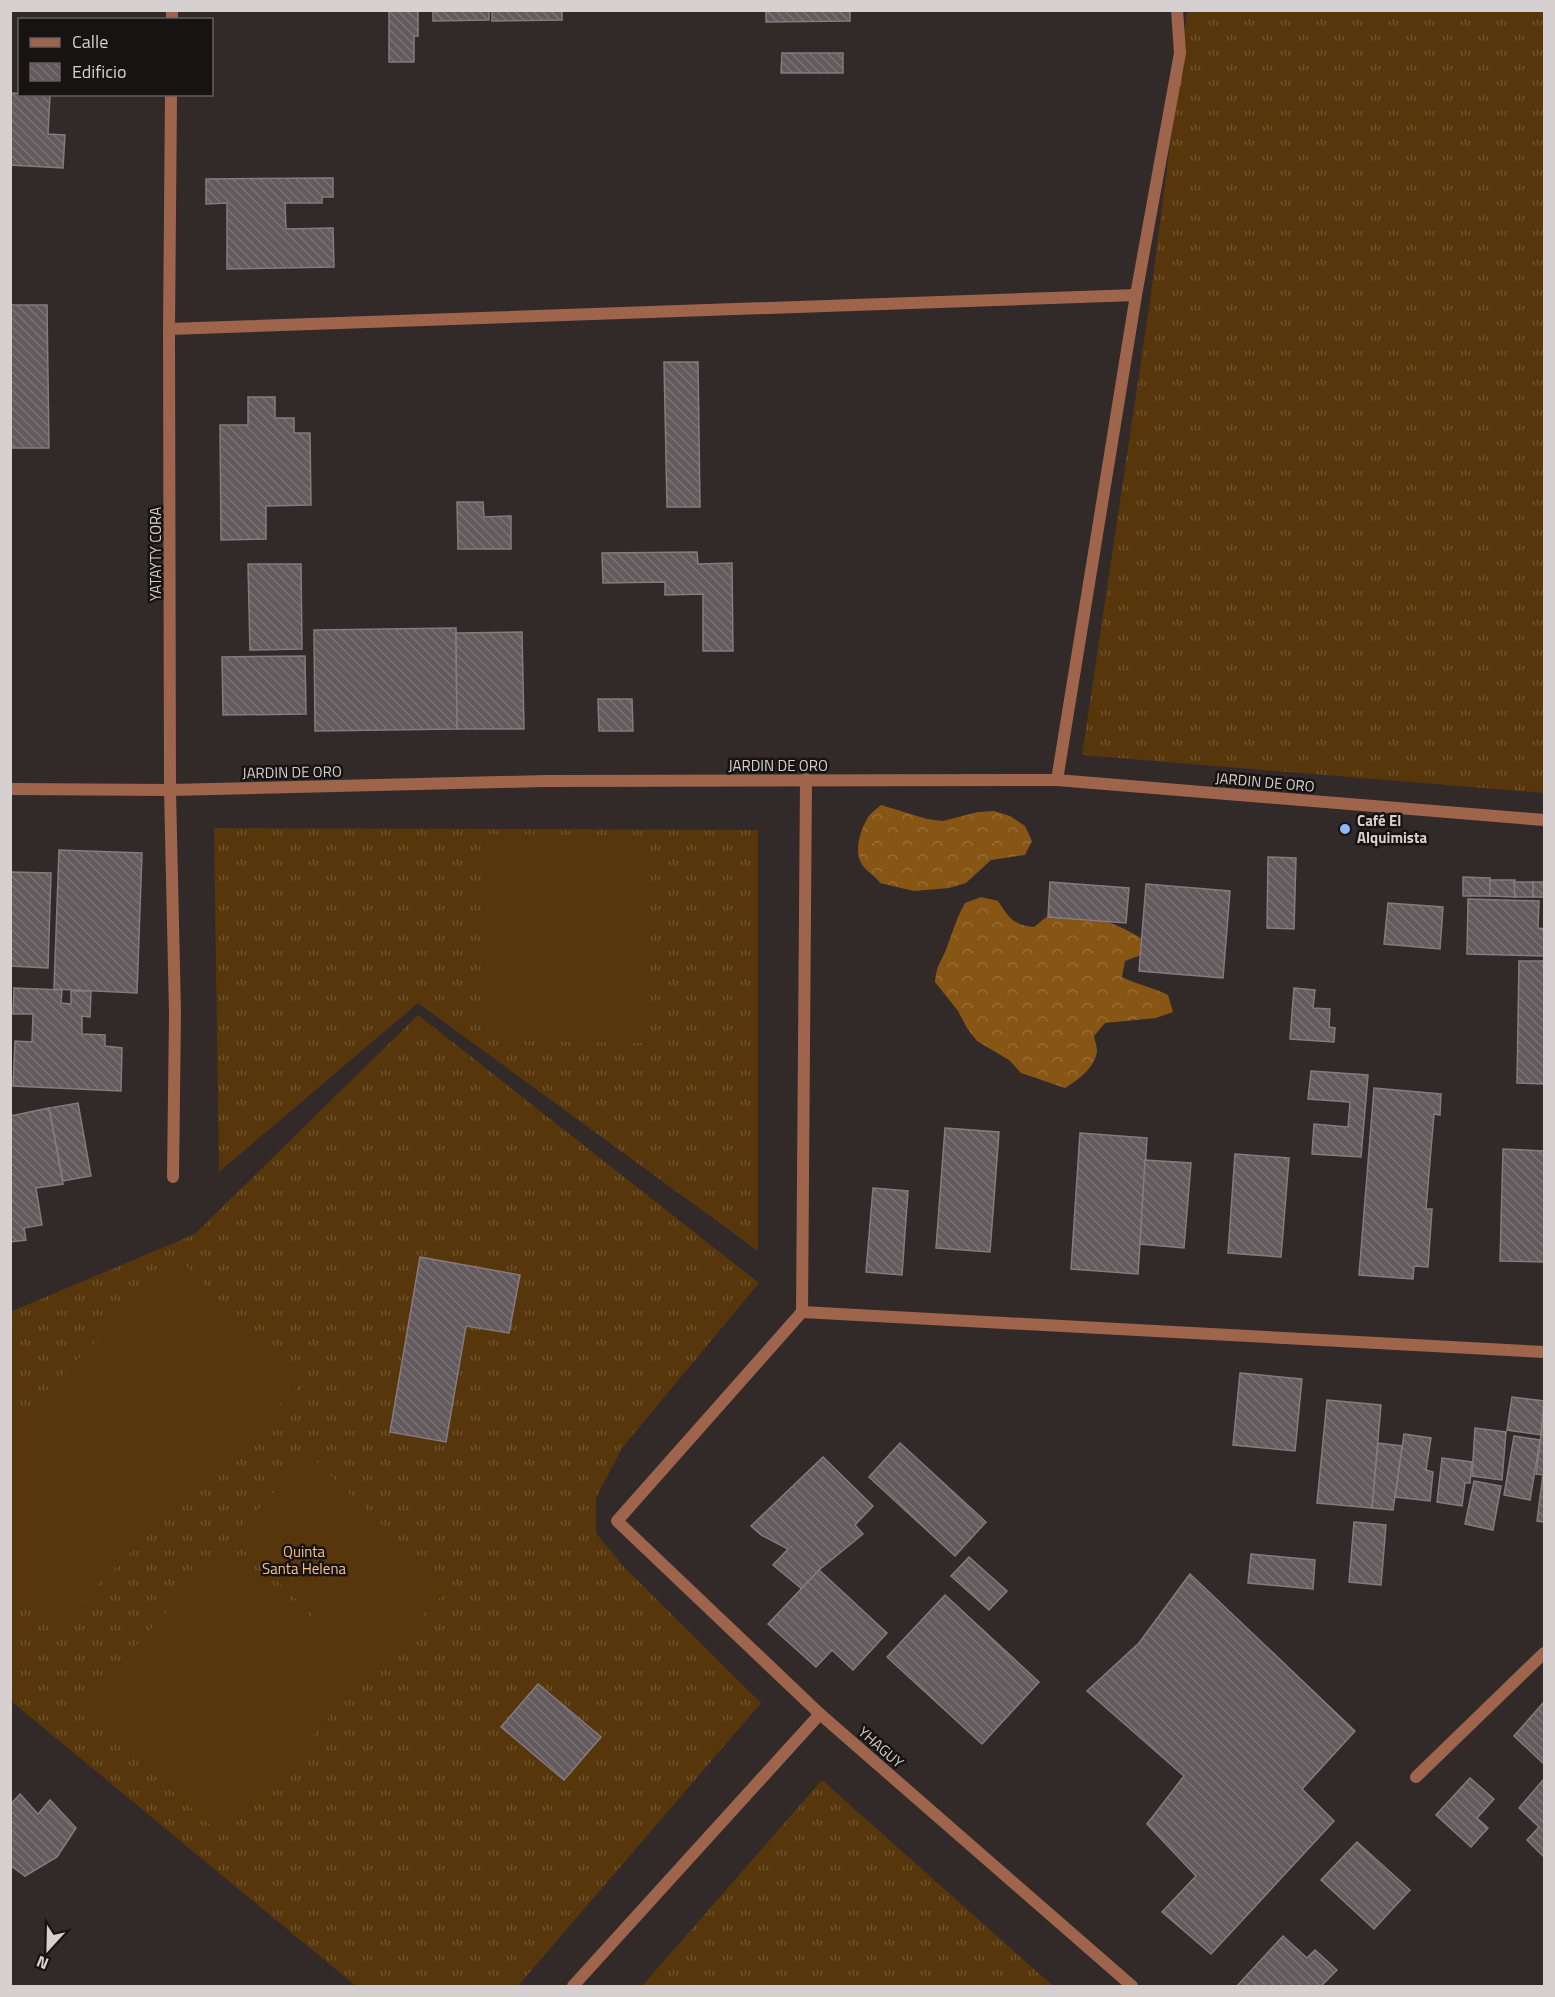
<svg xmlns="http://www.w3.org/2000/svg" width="1555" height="1997" font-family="'Titillium Web',sans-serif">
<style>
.grass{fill:url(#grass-tufts)}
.forest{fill:url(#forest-crowns)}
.pitch{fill:#57360c}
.building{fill:url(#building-back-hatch);stroke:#857b7f;stroke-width:1.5}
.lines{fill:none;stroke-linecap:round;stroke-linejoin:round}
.minor{stroke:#9e654c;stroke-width:12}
.tertiary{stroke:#9e654c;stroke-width:12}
.poi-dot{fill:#8eb9fd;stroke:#171313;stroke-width:2}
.labels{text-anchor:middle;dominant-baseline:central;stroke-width:5;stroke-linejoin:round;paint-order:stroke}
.street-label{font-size:15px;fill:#d6d0d0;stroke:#171313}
.poi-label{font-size:15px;font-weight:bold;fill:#d6d0d0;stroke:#171313;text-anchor:start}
.park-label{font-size:15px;fill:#f5c28a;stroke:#171313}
</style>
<defs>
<pattern id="grass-tufts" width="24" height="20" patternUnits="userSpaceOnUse" patternTransform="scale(1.5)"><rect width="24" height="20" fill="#57360c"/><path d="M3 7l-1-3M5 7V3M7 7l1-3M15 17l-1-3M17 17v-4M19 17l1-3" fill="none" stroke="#6e522e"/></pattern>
<pattern id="forest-crowns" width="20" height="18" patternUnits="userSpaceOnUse" patternTransform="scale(1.5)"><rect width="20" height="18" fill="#875615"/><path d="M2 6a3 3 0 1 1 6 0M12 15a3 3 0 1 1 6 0" fill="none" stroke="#976d36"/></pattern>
<pattern id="building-back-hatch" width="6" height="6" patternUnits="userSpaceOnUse" patternTransform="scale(1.5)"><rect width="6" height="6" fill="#635a5d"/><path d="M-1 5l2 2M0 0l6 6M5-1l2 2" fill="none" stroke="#797173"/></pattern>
</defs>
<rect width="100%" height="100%" fill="#322929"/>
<g class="grass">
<polygon points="1187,11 1544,11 1544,793 1082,755 1150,301"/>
<polygon points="214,828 758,830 758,1251 418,1003 219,1172"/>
<polygon points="418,1015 759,1283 622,1448 596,1498 596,1533 624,1567 761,1703 518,1986 356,1986 11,1701 10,1312 195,1234"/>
<polygon points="822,1780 1053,1986 642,1986"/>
</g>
<g class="forest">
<path d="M 881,805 L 927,819 L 943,821 L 978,812 L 994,811 L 1010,816 L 1025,826 L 1032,841 L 1025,855 L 991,860 L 966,883 L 949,888 L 914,891 L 880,883 C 875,875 868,873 863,866 C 853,853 860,831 867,819 C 870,813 877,809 881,805 Z"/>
<path d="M 981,897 L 998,901 C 1010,919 1012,924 1034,927 C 1039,923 1044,918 1049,916 C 1076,907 1120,924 1142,939 L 1141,955 L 1125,961 L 1122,977 C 1137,985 1153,987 1168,995 L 1173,1012 L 1156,1018 L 1105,1023 L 1094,1036 C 1095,1040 1097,1047 1097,1051 C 1095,1068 1078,1080 1065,1088 L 1021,1073 L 1009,1060 L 977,1041 L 967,1028 L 958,1011 L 935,982 C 937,963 941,963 947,947 C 953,931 957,917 965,903 Z"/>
</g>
<g class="pitch">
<polygon points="484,834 647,836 645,1043 483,1040"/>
<polygon points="179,1259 302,1383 53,1629 11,1586 11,1426"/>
<polygon points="310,1456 449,1588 370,1670 231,1537"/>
<polygon points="222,1551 363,1680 221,1835 80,1707"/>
</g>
<g class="building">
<polygon points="389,10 418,10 418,36 414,36 414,62 389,62"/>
<polygon points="433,10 489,10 489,20 433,21"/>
<polygon points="492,10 562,10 562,20 492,21"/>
<polygon points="766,10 850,10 850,21 766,22"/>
<polygon points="782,53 843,53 843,73 781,73"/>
<polygon points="10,93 50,95 48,134 65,135 63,168 10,165"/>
<polygon points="333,178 333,197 322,197 322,203 285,203 286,229 333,228 334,267 227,269 227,203 206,204 206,179"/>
<polygon points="10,305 47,305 49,448 10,448"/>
<polygon points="664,362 698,362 700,507 667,507"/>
<polygon points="248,397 275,397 275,418 294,418 294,433 310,433 311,505 266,506 266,539 221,540 220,425 248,425"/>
<polygon points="457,502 483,502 484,517 511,516 511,549 458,549"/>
<polygon points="697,552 698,564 732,563 733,651 703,651 703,594 665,595 665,582 603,583 602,553"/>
<polygon points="248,564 301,564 302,649 250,650"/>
<polygon points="456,628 457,729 315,731 314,630"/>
<polygon points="522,632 524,729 457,729 456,633"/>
<polygon points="305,656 306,714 223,715 222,657"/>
<polygon points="598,699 632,699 633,731 599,731"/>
<polygon points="59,850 142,853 137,993 54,989"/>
<polygon points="1268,857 1296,858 1294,929 1267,928"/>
<polygon points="10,872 51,873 48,968 10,966"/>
<polygon points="1463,877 1490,878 1490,896 1463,896"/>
<polygon points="1490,880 1515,880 1515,897 1490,896"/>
<polygon points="1050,882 1129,888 1126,923 1048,917"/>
<polygon points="1514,882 1533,882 1533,897 1515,897"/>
<rect x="1533" y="882" width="11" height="15"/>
<polygon points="1146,884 1230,891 1223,978 1139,971"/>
<polygon points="1468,899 1539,901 1538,928 1544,929 1544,956 1467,954"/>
<polygon points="1388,903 1443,907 1440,949 1384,944"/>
<polygon points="1519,961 1544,961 1544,1084 1517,1083"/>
<polygon points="14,988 62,990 61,1003 71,1004 71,991 91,991 90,1017 82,1016 82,1034 105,1035 105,1046 122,1048 121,1091 13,1086 15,1041 32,1042 33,1014 13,1014"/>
<polygon points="1294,988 1315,990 1313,1008 1330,1009 1329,1027 1335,1028 1334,1042 1290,1039"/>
<polygon points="1311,1071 1368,1075 1361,1157 1312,1154 1314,1124 1348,1127 1350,1102 1308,1099"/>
<polygon points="1374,1088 1441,1094 1440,1115 1434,1114 1426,1209 1432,1209 1428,1267 1414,1266 1413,1279 1359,1275"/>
<polygon points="78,1103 91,1176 63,1181 49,1108"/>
<polygon points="49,1108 63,1184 36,1188 42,1225 24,1228 26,1240 10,1242 10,1116"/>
<polygon points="945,1128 999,1132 990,1252 936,1248"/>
<polygon points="1080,1133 1147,1138 1138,1274 1071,1269"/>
<polygon points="1503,1149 1544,1151 1544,1262 1500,1261"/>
<polygon points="1235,1154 1289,1158 1281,1257 1228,1253"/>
<polygon points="1145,1160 1191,1163 1184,1248 1140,1244"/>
<polygon points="873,1188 908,1191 902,1275 866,1272"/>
<polygon points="420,1257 520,1275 509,1333 466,1326 446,1442 390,1432"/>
<polygon points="1240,1373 1302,1379 1295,1451 1233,1445"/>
<polygon points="1512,1397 1544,1401 1541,1435 1507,1430"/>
<polygon points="1327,1400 1381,1405 1372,1508 1317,1503"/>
<polygon points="1544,1412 1544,1475 1536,1474"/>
<polygon points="1475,1428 1506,1432 1502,1480 1472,1476"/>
<polygon points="1404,1434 1431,1438 1426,1470 1433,1472 1430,1501 1395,1497"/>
<polygon points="1514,1436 1540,1440 1530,1500 1504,1495"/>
<polygon points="900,1443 986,1522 955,1556 869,1477"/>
<polygon points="1378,1443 1402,1446 1393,1510 1372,1508"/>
<polygon points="823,1457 873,1506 855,1525 863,1534 819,1570 802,1589 773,1565 788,1549 761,1535 751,1526"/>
<polygon points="1442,1458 1472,1462 1470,1483 1465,1483 1462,1506 1437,1502"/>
<polygon points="1543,1475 1544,1475 1544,1522 1537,1521"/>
<polygon points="1474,1481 1501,1486 1493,1530 1465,1524"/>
<polygon points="1354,1522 1386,1525 1381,1585 1349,1582"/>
<polygon points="1251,1554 1315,1560 1313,1589 1248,1583"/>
<polygon points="969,1557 1007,1591 989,1610 951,1576"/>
<polygon points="819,1570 887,1633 853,1670 832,1650 816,1667 768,1624"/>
<polygon points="1190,1574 1355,1731 1302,1789 1334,1821 1211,1954 1162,1912 1196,1876 1147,1824 1184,1776 1087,1691 1139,1643"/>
<polygon points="945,1595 1039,1682 982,1744 887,1657"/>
<polygon points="538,1684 601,1737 564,1780 501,1727"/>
<polygon points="1544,1702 1544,1764 1514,1736"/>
<polygon points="1470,1778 1494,1799 1477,1818 1488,1828 1471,1847 1436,1815"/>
<polygon points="1543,1780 1544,1782 1544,1857 1527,1840 1539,1827 1519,1808"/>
<polygon points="20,1794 38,1814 50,1800 76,1828 57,1857 25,1876 10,1865 10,1805"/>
<polygon points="1357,1842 1410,1890 1374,1929 1321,1880"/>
<polygon points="1283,1936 1307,1958 1315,1950 1337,1970 1321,1986 1237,1986"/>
</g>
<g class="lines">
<g class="minor">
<polyline points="172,20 172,10"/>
<polyline points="171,94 169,329 170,790 175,1013 173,1177"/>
<polyline points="169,329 1136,295"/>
<polyline points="806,779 802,1312 617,1521 820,1714 1132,1986"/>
<polyline points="1057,780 1136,295 1180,53 1177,10"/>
<polyline points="802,1312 1544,1352"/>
<polyline points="1416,1777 1544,1653"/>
<polyline points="573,1986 820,1714"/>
</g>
<polyline class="tertiary" points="10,789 170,790 545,781 1057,780 1544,820"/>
</g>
<circle class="poi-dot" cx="1345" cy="829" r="6"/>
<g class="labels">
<g class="street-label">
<text transform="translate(155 554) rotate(-90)">YATAYTY CORA</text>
<text x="778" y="765">JARDIN DE ORO</text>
<text transform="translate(292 772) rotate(-1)">JARDIN DE ORO</text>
<text transform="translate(1265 782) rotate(5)">JARDIN DE ORO</text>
<text transform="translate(881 1747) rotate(41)">YHAGUY</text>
</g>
<g class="poi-label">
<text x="1357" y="820">Café El<tspan x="1357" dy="17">Alquimista</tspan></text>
</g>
<g class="park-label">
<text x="304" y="1551">Quinta<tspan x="304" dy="17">Santa Helena</tspan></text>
</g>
</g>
<rect width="1555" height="1997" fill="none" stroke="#d6d0d0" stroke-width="24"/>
<rect x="18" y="18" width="195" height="78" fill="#171313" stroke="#635f5f" stroke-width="1.5"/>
<rect x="30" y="38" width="30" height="9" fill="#9e654c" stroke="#635f5f" stroke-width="1.5"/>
<text x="72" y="48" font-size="18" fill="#d6d0d0">Calle</text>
<rect x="30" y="63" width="30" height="18" fill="url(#building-back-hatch)" stroke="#635f5f" stroke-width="1.5"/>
<text x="72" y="78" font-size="18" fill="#d6d0d0">Edificio</text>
<g transform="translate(48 1949) rotate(202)" stroke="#171313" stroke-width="4.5" paint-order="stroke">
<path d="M0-4.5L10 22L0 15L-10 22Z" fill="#d6d0d0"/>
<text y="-9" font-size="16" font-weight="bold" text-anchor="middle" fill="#d6d0d0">N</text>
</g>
</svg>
